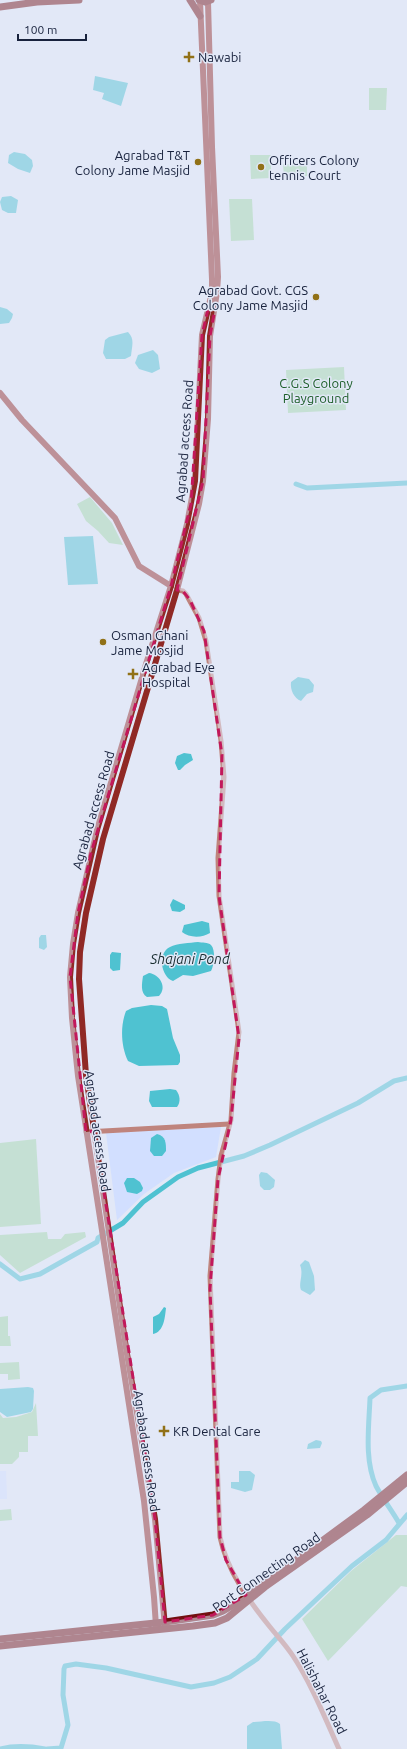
<svg xmlns="http://www.w3.org/2000/svg" width="407" height="1749" font-family="Ubuntu,sans-serif">
<style>
.built{fill:#d2dfff}
.green{fill:#a3d8a8}
.water{fill:#4fc2d1}
.lines{fill:none;stroke-linecap:round;stroke-linejoin:round}
.canal{stroke:#4fc2d1;stroke-width:5}
.minor{stroke:#bf847d;stroke-width:5}
.major{stroke:#902925;stroke-width:6}
.highway{stroke:#710f10;stroke-width:7}
.marked{fill:none;stroke:#c2185b;stroke-width:3;stroke-dasharray:8 5;stroke-linejoin:round}
.poi-dot{fill:#917117;stroke:#e2e8f7;stroke-width:1.5}
.labels{text-anchor:middle;dominant-baseline:central;stroke-width:3;stroke-linejoin:round;paint-order:stroke}
.poi-label{font-size:13px;fill:#18223d;stroke:#e2e8f7;text-anchor:start}
.park-label{font-size:13px;fill:#1d5f29;stroke:#e2e8f7}
.street-label{font-size:13px;fill:#18223d;stroke:#e2e8f7}
.water-label{font-size:14px;font-style:italic;fill:#192d30;stroke:#e2e8f7}
</style>
<rect width="100%" height="100%" fill="#e2e8f7"/>
<g class="built">
<polygon points="221,1127 216,1157 174,1173 144,1194 117,1220 106,1133"/>
<polygon points="0,1471 6,1471 7,1499 0,1499"/>
</g>
<g class="green">
<polygon points="369,88 387,88 386,110 369,110"/>
<polygon points="250,155 271,155 271,178 251,179"/>
<polygon points="283,164 307,164 307,176 284,177"/>
<polygon points="229,199 252,199 254,240 231,241"/>
<polygon points="344,367 346,410 288,413 286,370"/>
<polygon points="90,497 112,523 123,545 109,543 98,531 86,521 77,504"/>
<polygon points="36,1139 41,1224 0,1227 0,1143"/>
<polygon points="47,1232 48,1239 61,1239 65,1234 85,1232 86,1237 20,1273 0,1255 0,1235"/>
<polygon points="8,1316 8,1336 10,1336 11,1346 0,1346 0,1317"/>
<polygon points="19,1362 20,1379 8,1380 8,1374 0,1374 0,1363"/>
<polygon points="36,1403 38,1436 28,1436 28,1452 19,1452 19,1457 12,1464 0,1464 0,1414 3,1418 16,1417 32,1412"/>
<polygon points="11,1509 12,1520 0,1521 0,1510"/>
<polygon points="396,1535 407,1535 407,1587 401,1586 328,1661 302,1619 351,1571"/>
</g>
<g class="water">
<polygon points="95,76 128,83 121,106 102,99 104,93 93,90"/>
<polygon points="14,152 25,154 32,160 33,166 30,173 18,169 8,163 9,155"/>
<polygon points="11,196 18,200 16,213 8,213 2,210 0,202 2,197"/>
<polygon points="0,307 7,309 13,314 12,318 9,323 0,324"/>
<path d="M 128,332 C 135,339 132,346 131,356 L 125,359 L 106,359 L 103,353 L 105,340 L 109,337 Z"/>
<polygon points="153,350 158,355 160,369 152,373 139,369 135,363 138,355"/>
<polygon points="93,536 98,584 68,585 64,537"/>
<path d="M 298,677 L 309,679 L 314,685 L 313,692 L 307,694 L 301,701 C 294,698 290,690 291,682 Z"/>
<polygon points="184,753 191,754 193,760 185,765 180,770 178,770 175,763 177,756"/>
<polygon points="173,899 185,905 185,909 180,912 172,911 170,905"/>
<path d="M 202,921 L 209,923 L 210,933 C 202,938 189,938 182,932 L 184,925 Z"/>
<polygon points="41,935 46,935 47,947 44,950 39,948 39,938"/>
<path d="M 198,942 C 202,943 208,942 211,945 C 216,950 214,966 211,971 L 193,976 L 183,975 L 173,981 C 161,977 157,953 170,947 C 177,943 190,943 198,942 Z"/>
<polygon points="112,952 121,953 120,970 113,971 110,968 110,955"/>
<path d="M 149,973 C 159,974 168,987 159,996 L 147,997 C 140,993 142,983 143,976 Z"/>
<path d="M 151,1005 L 162,1006 L 167,1009 L 173,1038 L 180,1055 L 180,1062 L 178,1065 L 139,1066 L 128,1061 C 121,1047 120,1026 126,1011 L 132,1008 Z"/>
<path d="M 170,1089 L 176,1090 C 180,1095 181,1102 177,1107 L 152,1107 L 149,1101 L 150,1091 Z"/>
<path d="M 157,1134 C 166,1136 166,1143 166,1151 L 162,1156 L 154,1156 L 150,1151 L 151,1138 Z"/>
<polygon points="261,1172 267,1173 275,1180 274,1187 270,1190 264,1190 260,1186 259,1175"/>
<polygon points="127,1178 134,1178 140,1182 143,1188 142,1191 137,1194 127,1192 124,1183"/>
<path d="M 305,1260 L 309,1262 L 314,1276 L 315,1290 L 310,1295 L 301,1290 C 298,1283 304,1275 300,1265 Z"/>
<path d="M 164,1307 L 166,1308 C 165,1317 164,1332 153,1334 L 153,1317 L 159,1314 Z"/>
<polygon points="28,1387 33,1388 34,1391 33,1409 31,1412 7,1417 0,1412 0,1389"/>
<polygon points="316,1440 321,1441 322,1443 320,1448 307,1449 308,1444"/>
<polygon points="239,1471 250,1471 255,1475 252,1490 245,1492 231,1488 231,1482 239,1482"/>
<path d="M 253,1722 C 261,1722 274,1719 280,1724 L 282,1749 L 247,1749 L 247,1726 Z"/>
</g>
<g class="lines">
<g class="canal">
<polyline points="296,484 307,488 407,483"/>
<polyline points="0,1264 20,1279 40,1274 97,1242 98,1238 123,1223 143,1202 178,1177 198,1168 244,1156 270,1145 358,1103 394,1081 407,1078"/>
<path d="M 399,1523 C 392,1511 383,1499 376,1486 C 364,1460 369,1426 370,1398 L 381,1390 L 407,1386"/>
<path d="M 0,1749 C 16,1745 29,1746 45,1749"/>
<polyline points="47,1749 61,1748 68,1725 63,1695 64,1669 65,1666 76,1664 106,1668 191,1687 214,1683 230,1677 257,1659 285,1629 352,1566 386,1540 407,1515"/>
</g>
<g class="minor">
<path d="M 177,590 L 183,591 L 186,594 L 199,618 L 206,641 L 221,741 L 224,777 L 218,858 L 219,896 L 239,1032 L 234,1073 L 231,1120 L 221,1156 L 218,1179 L 210,1276 L 220,1537 C 227,1571 249,1601 270,1627 C 278,1637 286,1645 293,1656 C 312,1685 325,1718 339,1749"/>
<polyline points="86,1132 229,1124"/>
</g>
<g class="major">
<polyline points="0,393 22,420 115,518 139,566 171,586"/>
<polyline points="156,1626 154,1597 144,1501 78,1076 72,1018 70,977 73,944 78,913 97,830 146,664 171,586 187,524 195,481 202,335 212,292 212,279 200,1"/>
<polyline points="165,1626 155,1519 126,1348 86,1075 79,979 80,952 86,913 103,839 177,590 199,504 203,481 208,419 210,336 217,292 218,277 212,147 208,2"/>
</g>
<g class="highway">
<polyline points="190,0 200,16"/>
<polyline points="199,0 205,2 211,0"/>
<polyline points="0,7 37,2 79,0"/>
<polyline points="0,1639 165,1622 213,1615 223,1611 240,1601 296,1560 364,1510 407,1475"/>
<polyline points="0,1646 193,1626 215,1623 227,1618 265,1587 367,1515 407,1482"/>
</g>
</g>
<path d="M0 0H407V1749H0ZM 209,305 L 215,309 L 210,336 L 203,481 L 177,590 L 183,591 L 190,600 L 204,631 L 222,755 L 219,896 L 239,1038 L 231,1120 L 218,1179 L 210,1289 L 220,1537 L 226,1560 L 246,1595 L 213,1615 L 165,1622 L 155,1519 L 108,1217 L 94,1131 L 86,1132 L 70,977 L 78,913 L 91,853 L 171,586 L 191,504 L 202,335 Z" fill="#e2e8f7" fill-opacity=".55" fill-rule="evenodd"/>
<path class="marked" d="M 209,305 L 215,309 L 210,336 L 203,481 L 177,590 L 183,591 L 190,600 L 204,631 L 222,755 L 219,896 L 239,1038 L 231,1120 L 218,1179 L 210,1289 L 220,1537 L 226,1560 L 246,1595 L 213,1615 L 165,1622 L 155,1519 L 108,1217 L 94,1131 L 86,1132 L 70,977 L 78,913 L 91,853 L 171,586 L 191,504 L 202,335 Z"/>
<g class="poi-dot">
<path d="M187 51h4v4h4v4h-4v4h-4v-4h-4v-4h4z"/>
<circle cx="198" cy="162" r="4"/>
<circle cx="261" cy="167" r="4"/>
<circle cx="316" cy="297" r="4"/>
<circle cx="103" cy="642" r="4"/>
<path d="M131 668h4v4h4v4h-4v4h-4v-4h-4v-4h4z"/>
<path d="M162 1425h4v4h4v4h-4v4h-4v-4h-4v-4h4z"/>
</g>
<g class="labels">
<g class="poi-label">
<text x="198" y="57">Nawabi</text>
<text x="190" y="155" text-anchor="end">Agrabad T&amp;T<tspan x="190" dy="15">Colony Jame Masjid</tspan></text>
<text x="269" y="160">Officers Colony<tspan x="269" dy="15">tennis Court</tspan></text>
<text x="308" y="290" text-anchor="end">Agrabad Govt. CGS<tspan x="308" dy="15">Colony Jame Masjid</tspan></text>
<text x="111" y="635">Osman Ghani<tspan x="111" dy="15">Jame Mosjid</tspan></text>
<text x="142" y="667">Agrabad Eye<tspan x="142" dy="15">Hospital</tspan></text>
<text x="173" y="1431">KR Dental Care</text>
</g>
<g class="park-label">
<text x="316" y="383">C.G.S Colony<tspan x="316" dy="15">Playground</tspan></text>
</g>
<g class="street-label">
<text transform="translate(184 441) rotate(-86)">Agrabad access Road</text>
<text transform="translate(93 810) rotate(-74)">Agrabad access Road</text>
<text transform="translate(98 1131) rotate(82)">Agrabad access Road</text>
<text transform="translate(147 1451) rotate(82)">Agrabad access Road</text>
<text transform="translate(266 1572) rotate(-35)">Port Connecting Road</text>
<text transform="translate(322 1691) rotate(63)">Halishahar Road</text>
</g>
<g class="water-label">
<text x="190" y="959">Shajani Pond</text>
</g>
</g>
<path d="M18 34v6h68v-6" fill="none" stroke="#18223d" stroke-width="2"/>
<text x="24" y="34" font-size="12" fill="#18223d" stroke="#e2e8f7" stroke-width="3" paint-order="stroke">100 m</text>
</svg>
